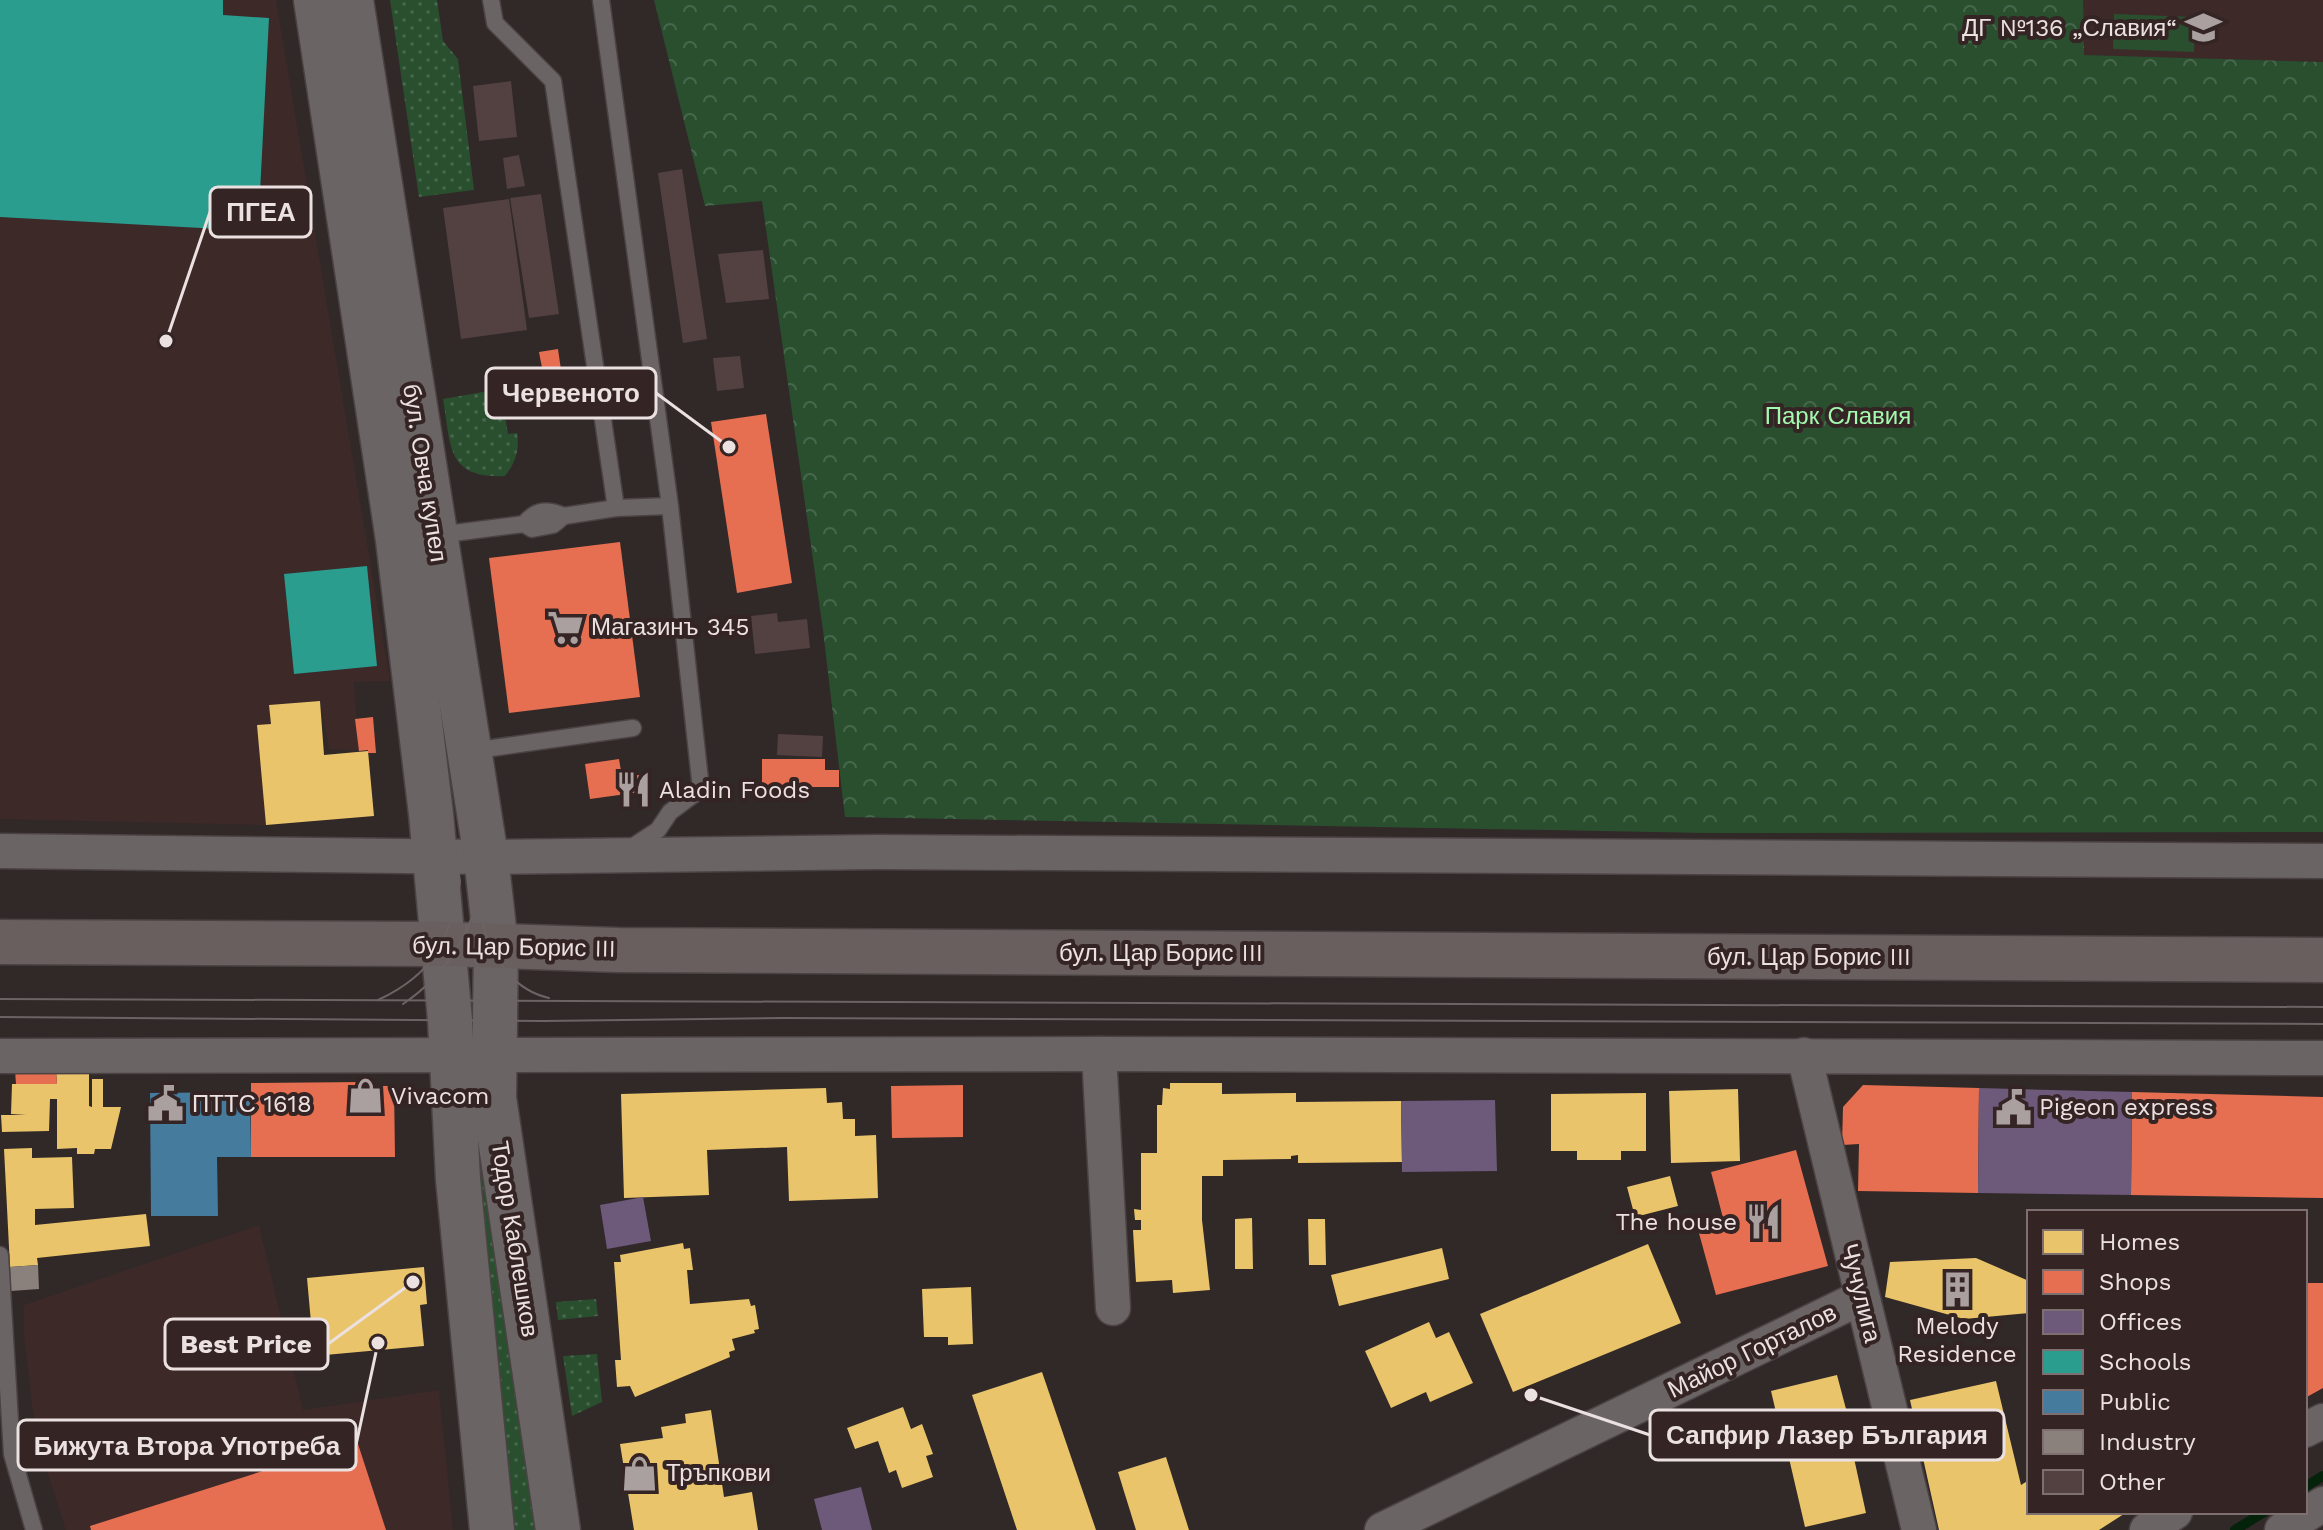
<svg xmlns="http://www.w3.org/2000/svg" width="2323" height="1530" font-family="'Work Sans',sans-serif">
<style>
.built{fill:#3e2929}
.grass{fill:url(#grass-dots)}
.park{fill:url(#park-crowns)}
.pitch{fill:#294f2f}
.homes{fill:#e9c46a}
.shops{fill:#e76f51}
.offices{fill:#6d597a}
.schools{fill:#2a9d8f}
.public{fill:#457b9d}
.industry{fill:#8a817c}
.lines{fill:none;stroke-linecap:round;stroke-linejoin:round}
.stream{stroke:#05220b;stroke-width:10}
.building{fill:#534142}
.service-casing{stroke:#4b4343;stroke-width:19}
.minor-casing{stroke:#4b4343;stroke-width:37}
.secondary-casing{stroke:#4b4343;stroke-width:47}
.primary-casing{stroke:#4b4343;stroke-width:47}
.service{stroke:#6b6464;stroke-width:16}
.minor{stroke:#6b6464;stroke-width:34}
.secondary{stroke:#6b6464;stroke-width:44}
.primary{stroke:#695f5f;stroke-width:44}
.tram{stroke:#6c6464;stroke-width:2}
.labels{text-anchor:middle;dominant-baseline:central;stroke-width:8;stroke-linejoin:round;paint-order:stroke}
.poi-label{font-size:24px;fill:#ece1e1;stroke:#352424;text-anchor:start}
.park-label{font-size:24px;fill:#a2fab0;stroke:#352424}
.street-label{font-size:24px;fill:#ece1e1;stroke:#352424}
.leader{fill:none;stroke:#ece1e1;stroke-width:3}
.callout-dot{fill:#ece1e1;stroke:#352424;stroke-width:3}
.callout{fill:#352424;stroke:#ece1e1;stroke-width:3}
.callout-label{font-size:26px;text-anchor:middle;font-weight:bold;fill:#ece1e1}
</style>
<defs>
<pattern id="grass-dots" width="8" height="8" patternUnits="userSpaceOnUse" patternTransform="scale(2)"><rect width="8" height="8" fill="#294f2f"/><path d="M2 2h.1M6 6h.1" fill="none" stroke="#48684d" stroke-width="1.8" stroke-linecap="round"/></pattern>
<pattern id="park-crowns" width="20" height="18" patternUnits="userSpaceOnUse" patternTransform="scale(2)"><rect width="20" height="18" fill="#294f2f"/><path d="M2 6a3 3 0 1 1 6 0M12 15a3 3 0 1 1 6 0" fill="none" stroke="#48684d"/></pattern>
</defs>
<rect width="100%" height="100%" fill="#312828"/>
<g class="built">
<polygon points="0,0 276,0 390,681 354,682 359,751 329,749 320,701 269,705 271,724 266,825 0,819"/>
<polygon points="2083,0 2323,0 2323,62 2083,55"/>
<polygon points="259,1225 303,1410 439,1390 453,1530 66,1530 46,1468 33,1412 24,1336 24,1305"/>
</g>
<g class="grass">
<polygon points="390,0 437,0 443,41 458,59 474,190 419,197"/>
<path d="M 500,389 L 508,434 L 517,433 C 520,449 515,464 505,476 C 446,479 451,445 443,399 Z"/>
<polygon points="474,1089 538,1530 514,1530 497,1436"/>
<polygon points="596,1299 598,1316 558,1320 556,1302"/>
<polygon points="597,1354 602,1402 572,1416 563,1356"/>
</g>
<polygon class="park" points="654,0 2083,0 2084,55 2323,62 2323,832 1706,833 845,817 823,630 762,201 705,206"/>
<polygon class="pitch" points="2114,14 2195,17 2194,52 2113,49"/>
<g class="homes">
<polygon points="320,701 324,755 368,751 374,816 266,825 257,725 271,724 269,705"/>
<polygon points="56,1071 89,1072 89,1106 92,1107 92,1079 103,1079 103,1107 121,1107 111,1149 95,1149 94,1154 77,1154 77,1148 57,1149 57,1099 50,1099 49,1131 2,1132 1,1115 26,1115 11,1114 12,1084 57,1084"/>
<polygon points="1170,1083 1222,1083 1222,1094 1296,1093 1296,1102 1401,1101 1402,1162 1298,1163 1298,1155 1291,1156 1291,1159 1223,1160 1223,1176 1202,1176 1202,1220 1210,1290 1173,1293 1172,1280 1136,1282 1133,1230 1141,1230 1141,1220 1135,1220 1134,1209 1141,1210 1141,1153 1157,1153 1157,1105 1162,1105 1163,1088 1170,1089"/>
<polygon points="826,1088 827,1103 842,1102 843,1119 855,1119 855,1136 876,1135 878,1198 789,1201 787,1147 707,1150 709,1195 624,1198 621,1094"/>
<polygon points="1738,1089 1740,1161 1671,1163 1669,1091"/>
<polygon points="1646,1093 1646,1151 1621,1151 1621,1160 1577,1160 1577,1151 1551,1151 1551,1094"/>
<polygon points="32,1148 32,1158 72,1157 74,1208 35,1209 35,1225 146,1214 150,1246 37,1258 38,1265 10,1267 4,1149"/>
<polygon points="1670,1176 1678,1206 1635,1217 1627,1187"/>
<polygon points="1252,1218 1253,1269 1235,1269 1235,1219"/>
<polygon points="1308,1219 1325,1219 1326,1265 1309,1265"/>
<polygon points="683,1243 684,1249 690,1248 693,1270 687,1270 690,1304 749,1299 751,1306 755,1305 759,1329 754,1330 755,1333 732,1339 735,1350 729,1352 730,1357 635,1397 630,1386 617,1387 615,1360 621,1360 614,1262 621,1262 620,1255"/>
<polygon points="1648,1244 1681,1323 1513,1392 1480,1314"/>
<polygon points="1442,1248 1449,1279 1339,1306 1331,1275"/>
<polygon points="1976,1258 2029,1281 2029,1313 1964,1319 1885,1297 1890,1262"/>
<polygon points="424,1267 427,1304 420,1305 424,1346 314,1356 307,1278"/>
<polygon points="971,1287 973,1344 948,1345 948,1337 924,1337 922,1289"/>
<polygon points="1429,1322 1436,1338 1449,1332 1473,1383 1430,1402 1426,1392 1391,1408 1365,1351"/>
<polygon points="1042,1372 1096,1530 1017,1530 972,1395"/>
<polygon points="1837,1375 1846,1409 1779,1425 1771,1391"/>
<polygon points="1996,1381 2021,1485 2029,1480 2029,1512 2127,1512 2099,1530 1939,1530 1910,1400"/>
<polygon points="903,1407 911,1429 922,1424 933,1454 926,1456 933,1477 902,1488 896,1470 889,1473 878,1441 855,1449 847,1428"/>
<polygon points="711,1410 724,1497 752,1492 758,1530 634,1530 620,1444 663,1438 661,1427 686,1423 685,1414"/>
<polygon points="1850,1440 1866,1513 1805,1527 1788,1454"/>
<polygon points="1166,1457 1189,1530 1136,1530 1118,1472"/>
</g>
<g class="shops">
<polygon points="558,349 561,370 543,373 539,352"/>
<polygon points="766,414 792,583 737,593 711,422"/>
<polygon points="620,542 640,697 509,713 489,558"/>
<polygon points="373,717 376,753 368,753 368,750 359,751 355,719"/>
<polygon points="619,759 622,777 639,775 641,792 590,799 585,764"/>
<polygon points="762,759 825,759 825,770 839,770 839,787 805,787 805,791 767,791 767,784 762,784"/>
<polygon points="15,1070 56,1071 57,1084 16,1084"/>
<polygon points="363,1082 363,1086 394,1086 395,1157 251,1157 251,1083"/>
<polygon points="963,1085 963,1137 892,1138 891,1086"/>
<polygon points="1863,1085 1979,1088 1978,1193 1858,1191 1859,1144 1842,1145 1843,1107"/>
<polygon points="2132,1092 2323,1097 2323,1198 2131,1195"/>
<polygon points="1796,1150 1828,1266 1716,1295 1697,1226 1723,1218 1711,1172"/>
<polygon points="2305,1283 2323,1283 2323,1388 2305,1398"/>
<polygon points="357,1441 386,1530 91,1530 90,1526"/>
</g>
<g class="offices">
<polygon points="1979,1088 2132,1092 2131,1195 1978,1193"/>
<polygon points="1495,1100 1497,1171 1402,1172 1401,1101"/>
<polygon points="643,1197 651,1241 607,1249 600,1205"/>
<polygon points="861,1487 872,1530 822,1530 814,1499"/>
</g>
<g class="schools">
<polygon points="0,0 223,0 223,15 269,18 258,231 0,217"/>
<polygon points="367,566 377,666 294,674 284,574"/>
</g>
<polygon class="public" points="250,1092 251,1157 217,1157 218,1216 151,1216 150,1093"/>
<polygon class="industry" points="38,1265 39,1289 11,1291 10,1267"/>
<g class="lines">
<g class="stream">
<polyline points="2305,1487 2323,1476"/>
<polyline points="2235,1530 2264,1512"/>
</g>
</g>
<g class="building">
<polygon points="511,81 517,137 479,141 473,86"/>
<polygon points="519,155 525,186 507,189 503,158"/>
<polygon points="682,169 707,339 683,343 658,173"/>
<polygon points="541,194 559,314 529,318 510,198"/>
<polygon points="509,199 527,330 461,339 443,208"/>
<polygon points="763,250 769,299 726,303 718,254"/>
<polygon points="740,356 744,388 717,391 713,358"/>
<polygon points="777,613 778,622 807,619 810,648 755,654 751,616"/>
<polygon points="778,734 823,736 822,757 777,755"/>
</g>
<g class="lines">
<defs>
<g id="service">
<polyline points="491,0 495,23 553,81 616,508"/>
<polyline points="601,0 670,506 701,789 670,812 658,830 629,849"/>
<path d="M 524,524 C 536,509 548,509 564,516"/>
<polyline points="438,535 524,524 532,529 553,525 564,516 616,508 670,506"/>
<polyline points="471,751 633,728"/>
<polyline points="0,1255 12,1454 34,1530"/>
</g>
<g id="minor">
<polyline points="0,851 486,857 877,852 2323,861"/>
<polyline points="1099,1054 1113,1308"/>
<polyline points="1804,1055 1919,1530"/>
<polyline points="0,1056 1099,1054 2323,1058"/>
<polyline points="2305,1430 2323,1421"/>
<polyline points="1382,1530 1862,1297"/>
<polyline points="2147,1530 2175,1512"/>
<polyline points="2282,1530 2323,1504"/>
</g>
<g id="secondary">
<polyline points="316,0 398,540 431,814 450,1020 458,1179 492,1530"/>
<polyline points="351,0 486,857 496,946 494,1098 558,1530"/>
</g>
<polyline id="primary" points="0,942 443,944 618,950 2323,960"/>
</defs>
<use href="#service" class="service-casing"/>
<use href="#minor" class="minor-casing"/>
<use href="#secondary" class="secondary-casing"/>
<use href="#primary" class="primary-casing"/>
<use href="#service" class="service"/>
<use href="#minor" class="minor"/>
<use href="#secondary" class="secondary"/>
<use href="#primary" class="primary"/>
<g class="tram">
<path d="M 325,0 L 460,882 C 450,940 434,974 378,1000"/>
<path d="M 340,0 L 478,880 C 478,930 443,977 403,1004"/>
<path d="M 479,901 C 483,942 505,988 549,998"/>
<path d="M 466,926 C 469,955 484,987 508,1004"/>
<polyline points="0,999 2323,1007"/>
<polyline points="0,1017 544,1021 783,1018 2323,1024"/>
</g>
</g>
<defs>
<symbol id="school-bare" viewBox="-9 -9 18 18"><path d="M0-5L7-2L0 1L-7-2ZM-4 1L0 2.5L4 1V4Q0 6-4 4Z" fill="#aba0a0" stroke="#352424" stroke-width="2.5" paint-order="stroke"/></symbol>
<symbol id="supermarket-bare" viewBox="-9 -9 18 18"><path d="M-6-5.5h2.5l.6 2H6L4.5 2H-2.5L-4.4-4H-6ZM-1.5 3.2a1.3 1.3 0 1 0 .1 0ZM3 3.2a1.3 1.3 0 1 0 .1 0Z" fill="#aba0a0" stroke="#352424" stroke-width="2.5" paint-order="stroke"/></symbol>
<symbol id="restaurant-bare" viewBox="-9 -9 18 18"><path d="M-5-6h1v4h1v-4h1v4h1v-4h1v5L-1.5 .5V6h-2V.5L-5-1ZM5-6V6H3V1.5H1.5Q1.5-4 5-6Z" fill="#aba0a0" stroke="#352424" stroke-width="2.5" paint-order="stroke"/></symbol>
<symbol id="shop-bare" viewBox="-9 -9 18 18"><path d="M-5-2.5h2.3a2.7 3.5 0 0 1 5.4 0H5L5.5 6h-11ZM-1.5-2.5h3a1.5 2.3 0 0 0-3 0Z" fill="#aba0a0" stroke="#352424" stroke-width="2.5" paint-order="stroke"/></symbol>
<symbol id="civic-bare" viewBox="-9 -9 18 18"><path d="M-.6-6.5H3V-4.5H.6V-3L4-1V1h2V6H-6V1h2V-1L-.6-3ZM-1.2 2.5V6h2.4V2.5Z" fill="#aba0a0" stroke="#352424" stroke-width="2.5" paint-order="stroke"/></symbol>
<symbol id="building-bare" viewBox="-9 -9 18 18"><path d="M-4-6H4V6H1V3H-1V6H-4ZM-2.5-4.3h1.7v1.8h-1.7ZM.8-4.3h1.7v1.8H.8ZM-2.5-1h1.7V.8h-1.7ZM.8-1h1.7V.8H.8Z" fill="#aba0a0" stroke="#352424" stroke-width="2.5" paint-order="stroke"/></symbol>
</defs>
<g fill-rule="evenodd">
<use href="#school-bare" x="2178" y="2" width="51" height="51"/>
<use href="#supermarket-bare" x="540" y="602" width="51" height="51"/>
<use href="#restaurant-bare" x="608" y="764" width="51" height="51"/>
<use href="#shop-bare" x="340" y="1070" width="51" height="51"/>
<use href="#civic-bare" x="140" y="1078" width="51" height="51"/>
<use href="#civic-bare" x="1988" y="1082" width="51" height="51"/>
<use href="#restaurant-bare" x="1738" y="1196" width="51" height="51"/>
<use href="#building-bare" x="1932" y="1264" width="51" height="51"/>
<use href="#shop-bare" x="614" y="1448" width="51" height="51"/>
</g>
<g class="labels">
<g class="poi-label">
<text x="2177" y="28" text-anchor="end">ДГ №136 „Славия“</text>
<text x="591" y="627">Магазинъ 345</text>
<text x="659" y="790">Aladin Foods</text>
<text x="391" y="1096">Vivacom</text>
<text x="192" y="1104">ПТТС 1618</text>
<text x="2039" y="1107">Pigeon express</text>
<text x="1737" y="1222" text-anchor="end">The house</text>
<text x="1957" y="1326" text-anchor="middle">Melody<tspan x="1957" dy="28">Residence</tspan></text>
<text x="666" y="1473">Тръпкови</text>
</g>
<g class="park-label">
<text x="1838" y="416">Парк Славия</text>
</g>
<g class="street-label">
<text transform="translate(425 473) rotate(81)">бул. Овча купел</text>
<text transform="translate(514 947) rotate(1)">бул. Цар Борис III</text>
<text x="1161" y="953">бул. Цар Борис III</text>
<text x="1809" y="957">бул. Цар Борис III</text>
<text transform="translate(515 1239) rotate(81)">Тодор Каблешков</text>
<text transform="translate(1861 1293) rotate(76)">Чучулига</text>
<text transform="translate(1752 1351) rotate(-26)">Майор Горталов</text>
</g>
</g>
<path class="leader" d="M166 341L210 212M729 447L656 393M413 1282L328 1344M1531 1395L1650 1435M378 1343L356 1445"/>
<g class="callout-dot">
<circle cx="166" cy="341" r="8"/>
<circle cx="729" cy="447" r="8"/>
<circle cx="413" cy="1282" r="8"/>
<circle cx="1531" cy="1395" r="8"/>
<circle cx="378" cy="1343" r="8"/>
</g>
<g class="callout">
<rect x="210" y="187" width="101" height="50" rx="8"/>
<rect x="486" y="368" width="170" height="50" rx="8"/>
<rect x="165" y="1319" width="163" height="50" rx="8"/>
<rect x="1650" y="1410" width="354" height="50" rx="8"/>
<rect x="18" y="1420" width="338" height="50" rx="8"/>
</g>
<g class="callout-label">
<text x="261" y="221">ПГЕА</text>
<text x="571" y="402">Червеното</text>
<text x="246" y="1353">Best Price</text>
<text x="1827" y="1444">Сапфир Лазер България</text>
<text x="187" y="1455">Бижута Втора Употреба</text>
</g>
<rect x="2027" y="1210" width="280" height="304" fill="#352424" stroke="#7e7070" stroke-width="2"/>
<rect x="2043" y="1230" width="40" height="24" fill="#e9c46a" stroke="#7e7070" stroke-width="2"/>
<text x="2099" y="1250" font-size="24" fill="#ece1e1">Homes</text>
<rect x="2043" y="1270" width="40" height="24" fill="#e76f51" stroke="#7e7070" stroke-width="2"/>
<text x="2099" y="1290" font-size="24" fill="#ece1e1">Shops</text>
<rect x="2043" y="1310" width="40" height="24" fill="#6d597a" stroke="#7e7070" stroke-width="2"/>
<text x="2099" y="1330" font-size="24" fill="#ece1e1">Offices</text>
<rect x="2043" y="1350" width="40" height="24" fill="#2a9d8f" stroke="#7e7070" stroke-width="2"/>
<text x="2099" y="1370" font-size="24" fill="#ece1e1">Schools</text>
<rect x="2043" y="1390" width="40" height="24" fill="#457b9d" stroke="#7e7070" stroke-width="2"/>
<text x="2099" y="1410" font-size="24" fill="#ece1e1">Public</text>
<rect x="2043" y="1430" width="40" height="24" fill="#8a817c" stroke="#7e7070" stroke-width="2"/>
<text x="2099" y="1450" font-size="24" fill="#ece1e1">Industry</text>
<rect x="2043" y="1470" width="40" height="24" fill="#534142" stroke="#7e7070" stroke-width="2"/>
<text x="2099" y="1490" font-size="24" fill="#ece1e1">Other</text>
</svg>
